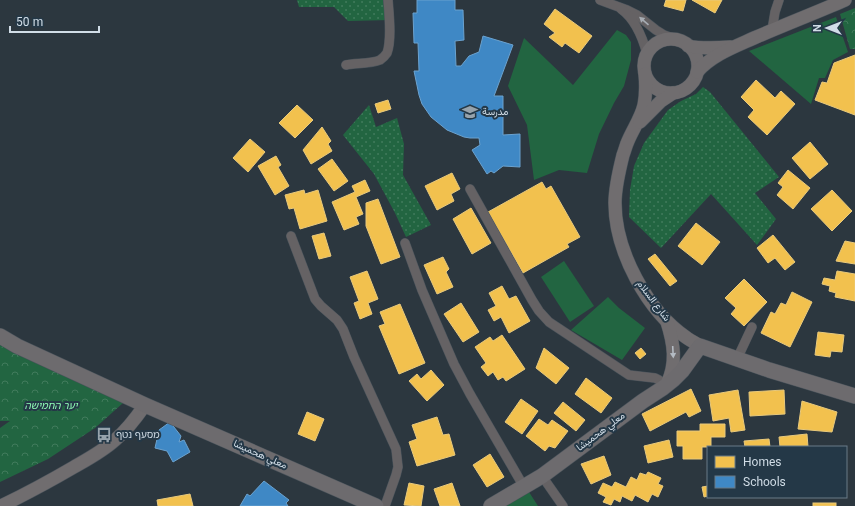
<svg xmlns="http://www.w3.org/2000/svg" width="855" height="506" font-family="Georgia,Vazirmatn,'Noto Sans Hebrew',serif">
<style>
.grass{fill:url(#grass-dots)}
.forest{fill:url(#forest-crowns)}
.park{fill:#226541}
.homes{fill:#f2c14e;stroke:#e8c97c}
.schools{fill:#3f88c5;stroke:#6ba2cf}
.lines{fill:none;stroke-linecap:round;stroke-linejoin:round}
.street-casing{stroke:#4b545c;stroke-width:10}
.secondary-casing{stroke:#4b545c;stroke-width:14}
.primary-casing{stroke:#4b545c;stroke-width:16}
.street{stroke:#656264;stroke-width:9}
.secondary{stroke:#706d6f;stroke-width:13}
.primary{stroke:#6d6b6e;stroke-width:15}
.oneway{fill:#a6acb3}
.oneway2{fill:#b4bbc3}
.labels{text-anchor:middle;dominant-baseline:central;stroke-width:4;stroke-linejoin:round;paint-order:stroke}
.poi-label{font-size:10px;fill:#d1dde7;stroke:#243847;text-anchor:start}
.street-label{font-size:10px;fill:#d1dde7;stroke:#243847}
.park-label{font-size:10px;font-style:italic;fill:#8efbb4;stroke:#243847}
</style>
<defs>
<pattern id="grass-dots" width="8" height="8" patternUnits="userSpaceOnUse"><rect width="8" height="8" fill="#226541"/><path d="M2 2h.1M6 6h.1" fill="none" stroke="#417b5c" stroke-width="1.8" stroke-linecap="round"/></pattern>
<pattern id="forest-crowns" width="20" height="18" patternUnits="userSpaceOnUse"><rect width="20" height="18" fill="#226541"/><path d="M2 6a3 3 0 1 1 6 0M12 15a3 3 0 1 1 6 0" fill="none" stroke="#417b5c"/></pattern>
</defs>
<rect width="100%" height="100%" fill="#2c373f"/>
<g class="grass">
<polygon points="297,0 390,0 391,20 348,21 334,7 299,7"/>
<polygon points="703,87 710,92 779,177 755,193 776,219 757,245 711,194 661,248 629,217 630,190 634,166 644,143 668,110 681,101 696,94"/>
<polygon points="369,105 376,127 397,118 404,144 403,175 431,225 406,237 395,213 374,174 343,135"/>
</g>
<g class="forest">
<polygon points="855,8 855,49 850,49 840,14"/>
<polygon points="0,337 123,403 95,428 48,459 0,482 0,428 10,421 0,421"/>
</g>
<g class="park">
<polygon points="836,17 848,52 833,60 825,78 819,78 811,104 749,51"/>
<polygon points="617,30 626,35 631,42 631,60 624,86 614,103 599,134 587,173 559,170 534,180 527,125 508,86 524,38 573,85"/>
<polygon points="564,261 594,306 570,322 541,277"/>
<polygon points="608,297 619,308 645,328 622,360 571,330"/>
<polygon points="529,492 538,506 506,506"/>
</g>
<g class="homes">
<polygon points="666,0 686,0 683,11 664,6"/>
<polygon points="692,0 722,0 715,13"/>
<polygon points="555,9 592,36 579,53 565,43 562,47 549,37 555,33 544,24"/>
<polygon points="855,55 855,115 815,100 822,82 827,83 834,63"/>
<polygon points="756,80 775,98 781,91 795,104 767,135 748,117 754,110 741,97"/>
<polygon points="388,100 391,109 378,113 375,104"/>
<polygon points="297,105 313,120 295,138 279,123"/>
<polygon points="322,127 331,141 328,144 332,151 311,164 303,150"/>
<polygon points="250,139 265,152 248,172 233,158"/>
<polygon points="810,142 828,164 810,179 792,158"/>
<polygon points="276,156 281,165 278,167 289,186 275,195 258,166"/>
<polygon points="332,159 348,181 334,191 318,169"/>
<polygon points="788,170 810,188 793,209 777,195 783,187 778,183"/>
<polygon points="452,173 460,189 451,194 454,201 437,210 425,186"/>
<polygon points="365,180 370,191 356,197 363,214 356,217 359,224 344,230 332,202 355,192 352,186"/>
<polygon points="542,182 546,189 551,186 580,237 567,244 569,247 523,273 488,212"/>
<polygon points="304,190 305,194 318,190 327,221 300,229 294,208 289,209 285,195"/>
<polygon points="832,190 852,211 832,231 811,209"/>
<polygon points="378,199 400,257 381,264 366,226 366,203"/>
<polygon points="471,208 491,243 472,254 453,219"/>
<polygon points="696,223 720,242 702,265 678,246"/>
<polygon points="324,233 331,256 319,259 312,236"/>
<polygon points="773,235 795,262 785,270 775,258 768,263 757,248"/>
<polygon points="845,241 855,243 855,264 836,261"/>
<polygon points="655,254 677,281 670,286 648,259"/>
<polygon points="443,257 449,269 446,272 453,287 437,294 424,265"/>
<polygon points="367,271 378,299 368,303 372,314 360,319 354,303 359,301 350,277"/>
<polygon points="837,271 855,274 855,301 835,297 836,293 829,291 830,286 822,284 824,278 835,280"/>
<polygon points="744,279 767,302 744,326 731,314 736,308 725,298"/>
<polygon points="502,286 509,299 516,296 530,321 509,333 501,317 494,321 488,310 496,306 489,293"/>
<polygon points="792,292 812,302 790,347 761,333 771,312 775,314 781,303 786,305"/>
<polygon points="461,303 479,332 463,342 444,314"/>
<polygon points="400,304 425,363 399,374 379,326 385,324 380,312"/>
<polygon points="818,332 844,335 842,352 831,351 830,357 815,355"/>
<polygon points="502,335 525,369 506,381 503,377 498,380 493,372 488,376 481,367 486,363 475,347 490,337 493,341"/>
<polygon points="544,348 569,368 556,384 536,368"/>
<polygon points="641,348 646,354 640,359 635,353"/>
<polygon points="431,370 444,385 427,401 409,381 417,374 421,379"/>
<polygon points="586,378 612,398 601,413 575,394"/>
<polygon points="691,389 701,411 689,417 686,412 650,431 642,414"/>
<polygon points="738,390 745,430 731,432 729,418 713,421 709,395"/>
<polygon points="784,390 785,414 750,416 749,392"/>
<polygon points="521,399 538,411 522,434 505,422"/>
<polygon points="802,401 837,412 832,432 798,429"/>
<polygon points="563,402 585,420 576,431 554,413"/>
<polygon points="307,412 324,419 315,441 298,434"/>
<polygon points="437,417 443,435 449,434 455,455 417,466 409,442 417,439 412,425"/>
<polygon points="539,419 548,425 552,420 568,431 555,448 549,446 545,451 526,436"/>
<polygon points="700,424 725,424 725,437 711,437 711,447 702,447 702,459 683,459 683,446 677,446 677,431 700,431"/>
<polygon points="807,434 808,447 780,447 779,437"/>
<polygon points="769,439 770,447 745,447 744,441"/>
<polygon points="669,440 673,457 648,463 644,446"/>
<polygon points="490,454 504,477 487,487 473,465"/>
<polygon points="604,456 611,475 591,484 581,464"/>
<polygon points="648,472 661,478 658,484 663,486 658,497 652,494 648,502 635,495 632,501 622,496 620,502 614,499 611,505 603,502 606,497 598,493 603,483 612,487 615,482 626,487 631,477 637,480 640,473 646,475"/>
<polygon points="409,483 424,486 421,506 404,505"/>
<polygon points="452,483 460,506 440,506 434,489"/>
<polygon points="708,486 708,496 704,497 702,487"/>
<polygon points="190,494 193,506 158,506 157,500"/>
<rect x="813" y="503" width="23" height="3"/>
</g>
<g class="schools">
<polygon points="417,0 455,0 455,10 463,10 464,40 455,41 456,66 461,66 469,56 479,52 483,36 513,45 494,96 503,96 503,135 520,134 520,167 503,166 494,173 491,171 487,174 472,150 480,145 479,138 470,138 464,137 447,130 431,117 422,104 419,95 414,71 419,71 418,43 414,43 413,13 417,13"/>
<polygon points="170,422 181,436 179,442 184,440 190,452 173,462 167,451 155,448 159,430"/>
<polygon points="264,481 289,500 286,503 288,506 240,506 247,494 250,496"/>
</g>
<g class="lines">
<defs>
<g id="street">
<polyline points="600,0 627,10 637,15 656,30 664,35 675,39"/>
<path d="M 621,9 C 635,19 643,39 647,54"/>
<polyline points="772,30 775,12 779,0"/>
<path d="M 346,65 C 355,63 371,64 380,60 C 383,58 385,56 387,53 C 392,40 389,14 388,0"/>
<polyline points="470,189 532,300 539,311 549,322 629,375 655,378 659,380 665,386"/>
<polyline points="291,236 315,299 321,306 337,320 343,329 354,357 396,449 398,467 396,475 385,506"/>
<polyline points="405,243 422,290 454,364 470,394 524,487"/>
<polyline points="737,359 752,327"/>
<polyline points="542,476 563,506"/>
</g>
<g id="secondary">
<circle cx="671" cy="66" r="27"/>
<path d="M 688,46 C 702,49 716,48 731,47"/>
<path d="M 697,72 C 712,55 734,47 754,38 C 784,25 815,13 845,0"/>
<path d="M 645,74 C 646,85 646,95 644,105 C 641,118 633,129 628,141 C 626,145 625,150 623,155 C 619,171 615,187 615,203 C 615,251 647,311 687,338 C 691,341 696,343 700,346"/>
<polyline points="640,122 661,101 673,93"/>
<path d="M 667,322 C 674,344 677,363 667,384"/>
<path d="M 1,506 C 26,494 50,481 74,467 C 88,459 103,451 115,440 C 127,430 136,418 145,405"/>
</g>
<g id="primary">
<polyline points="0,336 17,346 145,405 376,506"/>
<polyline points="491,506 542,476 643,401 663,388 673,380 682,371 700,346 769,370 855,396"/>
</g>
</defs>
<use href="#street" class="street-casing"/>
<use href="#secondary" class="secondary-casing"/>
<use href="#primary" class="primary-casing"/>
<use href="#street" class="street"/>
<use href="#secondary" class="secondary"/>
<use href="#primary" class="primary"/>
</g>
<defs><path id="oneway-solid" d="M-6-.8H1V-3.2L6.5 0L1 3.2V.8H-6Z"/></defs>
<use class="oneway" href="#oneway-solid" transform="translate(644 21) rotate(-139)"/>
<use class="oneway2" href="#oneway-solid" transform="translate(673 352) rotate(87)"/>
<defs>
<symbol id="school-bare" viewBox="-9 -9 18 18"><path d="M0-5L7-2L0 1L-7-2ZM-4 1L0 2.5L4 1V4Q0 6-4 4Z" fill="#97a3ac" stroke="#243847" stroke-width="2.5" paint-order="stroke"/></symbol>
<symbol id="bus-bare" viewBox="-9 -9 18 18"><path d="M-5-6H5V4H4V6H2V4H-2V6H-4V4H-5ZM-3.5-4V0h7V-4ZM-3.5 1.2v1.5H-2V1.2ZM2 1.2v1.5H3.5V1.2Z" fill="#97a3ac" stroke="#243847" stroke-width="2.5" paint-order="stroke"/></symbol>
</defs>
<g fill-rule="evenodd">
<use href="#school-bare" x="459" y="101" width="22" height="22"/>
<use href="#bus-bare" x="93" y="424" width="22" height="22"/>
</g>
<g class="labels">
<g class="poi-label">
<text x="482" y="112">مدرسة</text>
<text x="116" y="435">מסעף נטף</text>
</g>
<g class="street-label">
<text transform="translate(653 301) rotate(53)">شارع السلام</text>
<text transform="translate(601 432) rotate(-37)">معلي هحميشا</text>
<text transform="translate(260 455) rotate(24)">معلي هحميشا</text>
</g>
<g class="park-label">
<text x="51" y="406">יער החמישה</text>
</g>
</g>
<rect x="707" y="446" width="140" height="52" fill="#243847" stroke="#697a87"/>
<rect x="715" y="456" width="20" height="12" fill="#f2c14e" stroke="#697a87"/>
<text x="743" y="466" font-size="12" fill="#d1dde7">Homes</text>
<rect x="715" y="476" width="20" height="12" fill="#3f88c5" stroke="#697a87"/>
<text x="743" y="486" font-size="12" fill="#d1dde7">Schools</text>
<g transform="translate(827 28) rotate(270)" stroke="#243847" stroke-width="3" paint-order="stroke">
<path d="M0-3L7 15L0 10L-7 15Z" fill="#d1dde7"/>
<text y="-6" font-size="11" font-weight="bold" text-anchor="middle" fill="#d1dde7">N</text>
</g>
<path d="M10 26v6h89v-6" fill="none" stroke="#d1dde7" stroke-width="2"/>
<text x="16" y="26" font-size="12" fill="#d1dde7" stroke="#243847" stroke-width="3" paint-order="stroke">50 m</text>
</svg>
